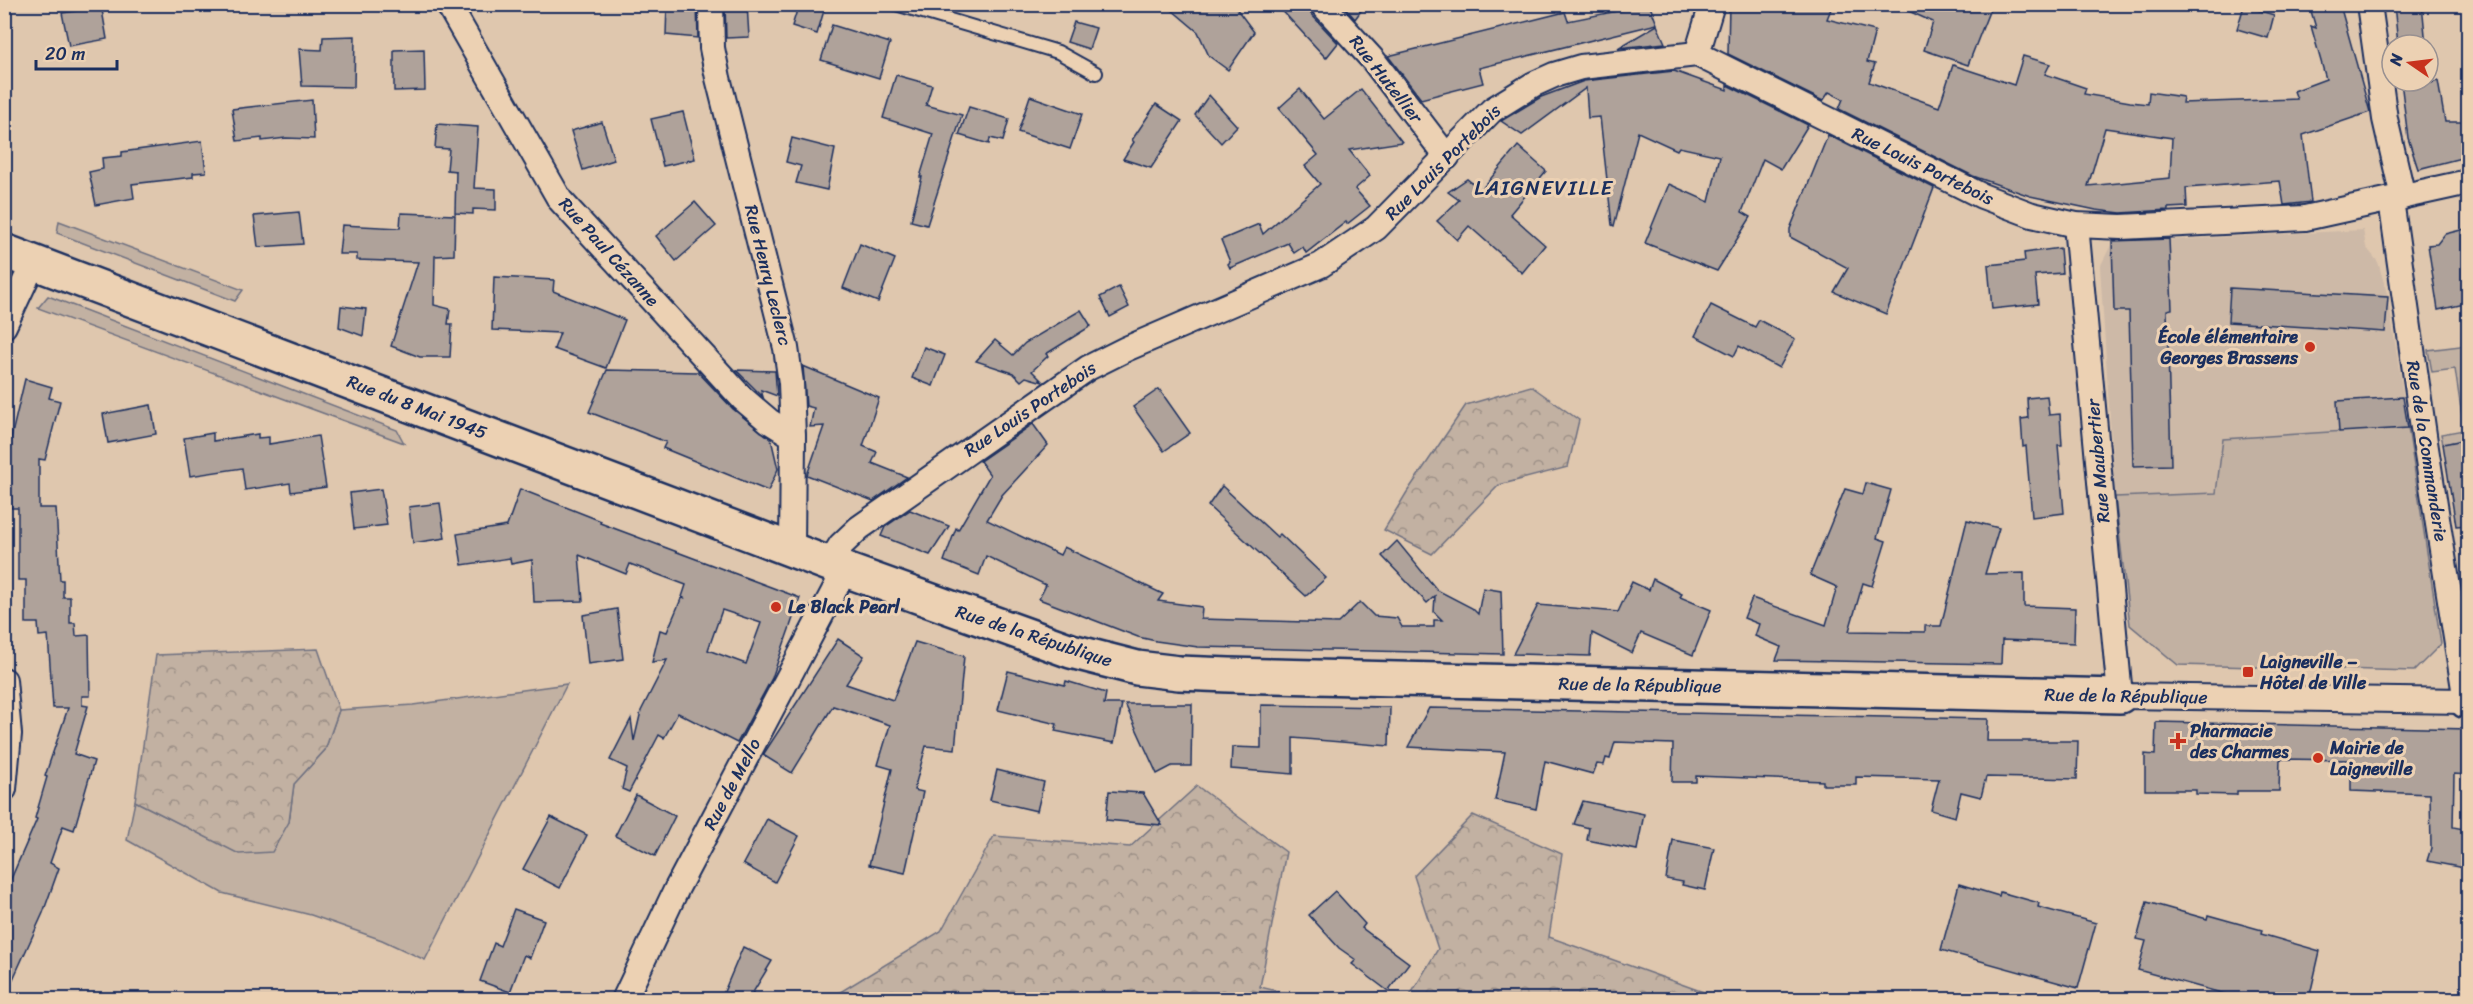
<svg xmlns="http://www.w3.org/2000/svg" width="2473" height="1004" font-family="Sriracha,sans-serif">
<style>
.built{fill:#cdb9a7}
.green{fill:#c2b1a2;stroke:#6e7080;stroke-width:1.5}
.forest{fill:url(#forest-crowns);stroke:#6e7080;stroke-width:1.5}
.building{fill:#afa29a;stroke:#1b2f5e;stroke-width:1.5;fill-rule:evenodd}
.lines{fill:none;stroke-linecap:round;stroke-linejoin:round}
.lane-casing{stroke:#1b2f5e;stroke-width:16}
.street-casing{stroke:#1b2f5e;stroke-width:28}
.secondary-casing{stroke:#1b2f5e;stroke-width:38}
.lane{stroke:#ecd1b3;stroke-width:12}
.street{stroke:#ecd1b3;stroke-width:24}
.secondary{stroke:#ecd1b3;stroke-width:33}
.poi-dot{fill:#c8321e;stroke:#ecd1b3;stroke-width:2}
.labels{text-anchor:middle;dominant-baseline:central;stroke-width:6;stroke-linejoin:round;paint-order:stroke}
.street-label{font-size:18px;fill:#1b2f5e;stroke:#ecd1b3}
.poi-label{font-size:18px;font-weight:bold;fill:#1b2f5e;stroke:#ecd1b3;text-anchor:start}
.quarter-label{font-size:21px;letter-spacing:1.5px;fill:#1b2f5e;stroke:#ecd1b3}
</style>
<defs>
<pattern id="forest-crowns" width="20" height="18" patternUnits="userSpaceOnUse" patternTransform="scale(1.5)"><rect width="20" height="18" fill="#c2b1a2"/><path d="M2 6a3 3 0 1 1 6 0M12 15a3 3 0 1 1 6 0" fill="none" stroke="#9d9087"/></pattern>
</defs>
<rect width="100%" height="100%" fill="#dfc7ae"/>
<filter id="ink" filterUnits="userSpaceOnUse"><feTurbulence type="fractalNoise" baseFrequency=".0167" numOctaves="2"/><feDisplacementMap in="SourceGraphic" scale="12" xChannelSelector="R" yChannelSelector="G"/><feConvolveMatrix kernelMatrix="1 2 1 2 8 2 1 2 1" color-interpolation-filters="sRGB"/></filter>
<g filter="url(#ink)">
<polygon class="built" points="2363,230 2366,247 2378,262 2388,297 2408,427 2386,429 2216,493 2115,497 2100,267 2112,243"/>
<g class="green">
<polygon points="59,221 243,290 235,301 57,233"/>
<polygon points="48,296 397,430 404,443 38,308"/>
<polygon points="2468,345 2468,439 2443,444 2441,434 2464,430 2455,369 2432,372 2428,350"/>
<polygon points="2408,427 2441,644 2414,671 2178,665 2130,625 2115,497 2216,493 2223,439"/>
<polygon points="567,684 425,960 382,940 311,915 222,893 127,840 135,801 238,853 289,822 294,784 325,750 339,710 413,705"/>
</g>
<g class="forest">
<polygon points="1531,386 1579,420 1568,467 1499,485 1432,554 1384,530 1407,492 1466,405"/>
<polygon points="318,649 339,710 325,750 294,784 289,822 272,852 239,854 135,801 156,655"/>
<polygon points="1197,786 1286,852 1260,987 1311,999 827,1000 941,931 994,836 1130,847"/>
<polygon points="1473,815 1562,854 1549,937 1723,999 1408,999 1438,949 1414,876"/>
</g>
<g class="building">
<polygon points="75,4 101,4 107,39 69,46 62,13 76,11"/>
<polygon points="667,4 697,4 698,38 666,35"/>
<polygon points="725,4 747,4 749,37 726,38"/>
<polygon points="799,4 826,4 817,34 792,26"/>
<polygon points="1165,4 1233,4 1254,32 1228,70 1209,56 1198,32"/>
<polygon points="1276,4 1308,4 1311,14 1338,43 1326,58"/>
<polygon points="1342,4 1366,4 1355,19"/>
<polygon points="1621,4 1649,4 1657,24 1479,68 1483,83 1421,99 1388,56 1565,12 1568,21 1623,10"/>
<path d="M 1729,4 L 1833,4 L 1827,19 L 1875,31 L 1867,62 L 1875,64 L 1869,82 L 1939,107 L 1953,65 L 2014,85 L 2023,56 L 2050,64 L 2045,74 L 2086,88 L 2084,94 L 2130,102 L 2148,104 L 2149,92 L 2183,97 L 2182,103 L 2297,99 L 2294,91 L 2326,79 L 2311,26 L 2316,28 L 2311,11 L 2331,5 L 2340,5 L 2370,112 L 2303,135 L 2311,202 L 2284,205 L 2280,181 L 2186,188 L 2187,207 L 2168,208 L 2168,210 L 2121,213 L 2096,210 L 2030,196 L 1973,176 L 1839,109 L 1843,99 L 1829,92 L 1823,101 L 1728,54 ZM 2105,128 L 2172,138 L 2170,178 L 2088,186 Z"/>
<polygon points="1893,4 1992,4 1968,65 1924,50 1933,22"/>
<polygon points="2394,4 2422,4 2426,45 2398,45"/>
<polygon points="2244,6 2274,15 2268,38 2237,29"/>
<polygon points="1074,22 1096,28 1089,49 1067,42"/>
<polygon points="832,25 890,43 879,78 821,60"/>
<polygon points="1657,25 1665,43 1618,48"/>
<polygon points="355,36 354,87 302,86 299,49 322,50 323,37"/>
<polygon points="424,49 425,90 394,91 394,50"/>
<polygon points="2428,59 2431,83 2438,81 2445,122 2469,122 2469,156 2418,169 2408,138 2401,81 2428,81"/>
<polygon points="1674,71 1727,90 1727,85 1808,125 1781,169 1763,159 1742,212 1751,217 1717,271 1645,243 1669,184 1709,202 1720,156 1679,147 1677,150 1638,132 1614,226 1612,225 1600,117 1588,118 1586,88 1522,135 1501,121 1541,97 1584,81"/>
<polygon points="896,75 932,85 926,105 962,115 927,225 911,221 922,177 920,177 933,134 883,118"/>
<polygon points="1300,89 1324,119 1361,89 1402,142 1349,150 1370,176 1355,189 1370,206 1347,224 1346,222 1306,253 1303,247 1294,253 1288,243 1230,268 1228,264 1230,262 1221,240 1259,224 1263,234 1320,184 1305,166 1318,155 1279,108"/>
<polygon points="1209,95 1237,126 1221,143 1195,115"/>
<polygon points="1030,96 1082,114 1070,149 1018,132"/>
<polygon points="312,100 314,139 286,138 262,141 262,138 237,141 232,109"/>
<polygon points="1156,104 1182,121 1151,168 1123,159 1134,142 1132,140"/>
<polygon points="969,107 1009,119 1003,141 990,138 989,144 959,135"/>
<polygon points="683,112 695,159 663,166 651,119"/>
<polygon points="602,122 614,160 583,170 571,131"/>
<polygon points="437,124 478,127 474,188 496,189 496,210 473,209 473,214 455,213 456,171 447,170 449,149 435,148"/>
<polygon points="1828,135 1934,188 1886,314 1834,292 1848,268 1790,237 1790,229"/>
<polygon points="792,138 835,149 827,190 796,183 801,166 786,162"/>
<polygon points="202,141 206,172 193,173 193,177 132,184 134,198 96,205 89,172 103,169 102,158 122,156 122,152"/>
<polygon points="1518,146 1546,171 1510,214 1545,245 1522,273 1469,226 1457,240 1437,221 1459,200 1448,192 1467,179 1481,190"/>
<polygon points="695,202 716,226 676,261 656,236"/>
<polygon points="299,212 303,244 258,247 254,216"/>
<polygon points="401,213 455,215 454,255 435,256 434,305 450,309 448,324 452,324 450,357 420,357 391,346 418,262 357,260 357,254 339,254 342,225 400,228"/>
<polygon points="2469,228 2469,303 2438,310 2428,245 2437,244 2445,234"/>
<polygon points="2169,239 2172,309 2167,310 2171,465 2133,466 2129,311 2114,311 2112,241"/>
<polygon points="860,244 895,259 878,302 843,288"/>
<polygon points="2060,248 2062,273 2035,275 2038,304 1992,309 1988,265 2025,261 2024,253"/>
<polygon points="494,277 554,280 553,291 625,320 606,368 554,349 560,333 492,330"/>
<polygon points="1119,287 1129,307 1110,317 1100,297"/>
<polygon points="2230,288 2388,297 2385,332 2228,322"/>
<polygon points="1711,305 1755,327 1759,320 1795,339 1779,368 1739,346 1734,356 1695,336"/>
<polygon points="341,306 366,309 363,336 339,327"/>
<polygon points="1081,310 1091,326 1046,354 1048,356 1032,371 1043,382 1026,377 1021,381 1013,373 976,361 995,340 1013,355 1025,343"/>
<polygon points="924,347 945,355 933,386 912,378"/>
<polygon points="803,366 879,398 863,446 877,452 872,463 907,477 873,501 807,475 824,426 810,427 814,408 806,406"/>
<polygon points="607,370 698,372 733,409 771,439 778,469 768,491 663,448 666,442 589,412"/>
<polygon points="736,370 775,371 777,396 761,390 763,397"/>
<polygon points="25,379 52,387 49,398 60,401 45,460 39,459 39,508 56,508 60,580 63,580 63,597 70,597 70,623 75,623 76,636 89,635 90,696 82,696 82,705 88,706 74,754 94,761 74,830 63,826 50,863 59,868 43,913 4,999 4,895 37,819 35,818 47,777 45,776 68,708 53,708 48,635 39,636 38,623 26,623 26,580 18,580 18,508 11,508 9,464 5,463"/>
<polygon points="1159,389 1190,433 1164,451 1133,407"/>
<polygon points="2047,396 2049,415 2060,414 2062,445 2058,445 2064,513 2032,517 2026,446 2023,447 2021,419 2028,418 2027,398"/>
<polygon points="2403,397 2408,428 2339,432 2337,401"/>
<polygon points="151,405 156,434 108,443 103,414"/>
<polygon points="1033,424 1048,445 1002,495 987,520 1060,555 1064,547 1163,594 1158,601 1202,607 1201,619 1338,623 1360,602 1374,616 1397,618 1402,627 1434,627 1434,620 1442,620 1434,612 1435,596 1427,603 1382,556 1397,541 1437,590 1472,608 1478,614 1483,588 1501,591 1503,654 1198,647 1156,641 1138,637 1039,599 1046,585 986,556 979,575 944,561 956,528 958,530 990,475 980,461"/>
<polygon points="213,433 213,441 258,434 258,438 269,437 269,444 318,436 326,487 291,492 290,483 245,490 242,468 190,476 184,438"/>
<polygon points="2469,439 2469,525 2456,526 2443,444"/>
<polygon points="1866,483 1891,490 1877,538 1886,541 1872,586 1863,583 1849,631 1925,632 1925,626 1941,626 1967,520 1999,528 1985,574 2024,573 2024,606 2075,608 2074,643 2002,640 2001,664 1776,660 1781,647 1755,636 1759,624 1744,618 1752,598 1826,625 1837,587 1810,575 1845,489 1863,494"/>
<polygon points="1222,486 1277,537 1280,534 1326,578 1306,596 1208,506"/>
<polygon points="381,489 387,525 354,529 350,493"/>
<path d="M 520,489 L 601,521 L 600,523 L 800,598 L 772,678 L 737,743 L 678,713 L 664,738 L 659,735 L 629,792 L 622,789 L 627,768 L 610,760 L 631,719 L 634,741 L 641,711 L 667,660 L 652,662 L 660,630 L 667,632 L 681,599 L 684,598 L 682,597 L 686,585 L 630,564 L 626,574 L 579,555 L 583,601 L 534,602 L 532,560 L 511,564 L 510,558 L 462,565 L 457,534 L 507,526 ZM 722,610 L 761,623 L 746,664 L 708,650 Z"/>
<polygon points="440,503 445,538 413,543 409,507"/>
<polygon points="910,510 949,526 930,555 881,536 885,527"/>
<polygon points="1653,579 1682,594 1680,597 1711,610 1693,655 1641,633 1632,653 1592,633 1590,656 1513,654 1538,605 1618,612 1632,582 1649,590"/>
<polygon points="617,609 623,659 588,664 583,615"/>
<polygon points="838,639 864,656 846,684 893,700 915,642 964,656 955,749 926,746 914,790 923,792 905,873 869,865 892,769 878,765 890,725 833,706 792,773 763,755"/>
<polygon points="1008,671 1065,685 1066,681 1106,693 1104,704 1122,704 1114,743 1055,731 1057,724 998,710"/>
<polygon points="1125,704 1192,704 1191,766 1172,766 1157,774"/>
<polygon points="1261,705 1390,707 1389,746 1293,738 1293,774 1231,769 1232,747 1261,748"/>
<polygon points="1429,708 1988,719 1987,741 2078,741 2077,779 1986,777 1981,797 1961,792 1955,817 1931,810 1939,779 1856,777 1856,785 1823,785 1823,781 1696,776 1696,782 1672,782 1673,744 1615,742 1610,759 1606,758 1604,765 1597,764 1593,774 1545,761 1536,809 1495,800 1505,752 1408,747"/>
<polygon points="2156,722 2469,729 2469,775 2454,774 2453,827 2469,830 2469,869 2427,861 2431,848 2430,794 2351,791 2351,760 2280,759 2279,791 2237,791 2237,795 2196,794 2196,790 2145,790 2145,754 2155,755"/>
<polygon points="997,770 1044,782 1037,811 990,800"/>
<polygon points="1109,791 1143,793 1162,825 1106,820"/>
<polygon points="636,795 675,816 655,856 615,836"/>
<polygon points="1583,801 1644,814 1637,850 1587,840 1589,828 1574,824"/>
<polygon points="551,817 587,835 560,888 523,869"/>
<polygon points="767,819 799,836 775,882 743,864"/>
<polygon points="1673,840 1714,848 1705,890 1682,885 1683,882 1666,879"/>
<polygon points="1959,884 1999,896 2000,892 2039,903 2038,907 2096,923 2078,988 1941,950"/>
<polygon points="1335,891 1365,924 1362,928 1409,963 1388,991 1352,964 1356,960 1339,948 1309,915"/>
<polygon points="2147,902 2207,919 2208,915 2262,930 2261,934 2320,951 2309,999 2243,999 2138,970 2146,941 2137,939"/>
<polygon points="514,909 544,920 530,958 524,955 510,992 480,981 494,943 500,946"/>
<polygon points="743,947 772,961 749,999 721,999"/>
</g>
<g class="lines">
<defs>
<polyline id="lane" points="896,4 1058,52 1096,73"/>
<g id="street">
<polyline points="448,4 560,200 742,398 769,421 793,436"/>
<polyline points="711,4 712,48 718,78 786,348 791,383 793,436 792,550"/>
<polyline points="1322,4 1373,60 1447,157"/>
<polyline points="2369,4 2385,119 2403,197"/>
<polyline points="1697,54 1712,4"/>
<polyline points="2076,225 2120,696 2466,701 2425,442 2391,200"/>
<polyline points="4,326 34,262"/>
<polyline points="829,564 841,545 859,528 1088,368 1126,349 1321,265 1376,228 1492,110 1534,84 1554,75 1581,67 1697,54 1982,196 2032,215 2076,225 2121,227 2305,218 2468,182"/>
<polyline points="4,680 9,734 4,789"/>
<polyline points="624,1000 677,888 845,570"/>
</g>
<g id="secondary">
<polyline points="4,251 829,564 1071,651 1137,668 1179,673 1229,675 2120,696"/>
<polyline points="2466,701 2468,701"/>
</g>
</defs>
<use href="#lane" class="lane-casing"/>
<use href="#street" class="street-casing"/>
<use href="#secondary" class="secondary-casing"/>
<use href="#lane" class="lane"/>
<use href="#street" class="street"/>
<use href="#secondary" class="secondary"/>
</g>
</g>
<g class="poi-dot">
<circle cx="2310" cy="347" r="6"/>
<circle cx="776" cy="607" r="6"/>
<rect x="2242" y="666" width="12" height="12" rx="3"/>
<path d="M2175 732h6v6h6v6h-6v6h-6v-6h-6v-6h6z"/>
<circle cx="2318" cy="758" r="6"/>
</g>
<g class="labels">
<g class="street-label">
<text transform="translate(1386 79) rotate(52)">Rue Hutellier</text>
<text transform="translate(1443 162) rotate(-45)">Rue Louis Portebois</text>
<text transform="translate(1923 166) rotate(26)">Rue Louis Portebois</text>
<text transform="translate(609 252) rotate(48)">Rue Paul Cézanne</text>
<text transform="translate(768 275) rotate(76)">Rue Henry Leclerc</text>
<text transform="translate(417 407) rotate(21)">Rue du 8 Mai 1945</text>
<text transform="translate(1030 409) rotate(-34)">Rue Louis Portebois</text>
<text transform="translate(2427 451) rotate(81)">Rue de la Commanderie</text>
<text transform="translate(2098 461) rotate(-95)">Rue Maubertier</text>
<text transform="translate(1034 636) rotate(18)">Rue de la République</text>
<text transform="translate(1640 685) rotate(1)">Rue de la République</text>
<text transform="translate(2126 696) rotate(1)">Rue de la République</text>
<text transform="translate(732 784) rotate(-62)">Rue de Mello</text>
</g>
<g class="poi-label">
<text x="2298" y="337" text-anchor="end">École élémentaire<tspan x="2298" dy="21">Georges Brassens</tspan></text>
<text x="788" y="607">Le Black Pearl</text>
<text x="2260" y="662">Laigneville –<tspan x="2260" dy="21">Hôtel de Ville</tspan></text>
<text x="2190" y="731">Pharmacie<tspan x="2190" dy="21">des Charmes</tspan></text>
<text x="2330" y="748">Mairie de<tspan x="2330" dy="21">Laigneville</tspan></text>
</g>
<g class="quarter-label">
<text x="1544" y="188">LAIGNEVILLE</text>
</g>
</g>
<rect width="2473" height="1004" fill="none" stroke="#ecd1b3" stroke-width="24"/>
<rect x="12" y="12" width="2449" height="980" fill="none" stroke="#1b2f5e" stroke-width="2" filter="url(#ink)"/>
<g transform="translate(2410 63) rotate(284)"><circle r="28" fill="#ecd1b3" stroke="#989091" stroke-width="1.5"/>
<path d="M0-4.5L10 22L0 15L-10 22Z" fill="#c8321e"/>
<text y="-9" font-size="16" font-weight="bold" text-anchor="middle" fill="#1b2f5e">N</text>
</g>
<path d="M36 60v9h81v-9" fill="none" stroke="#1b2f5e" stroke-width="3"/>
<text x="45" y="60" font-size="18" fill="#1b2f5e" stroke="#ecd1b3" stroke-width="4.5" paint-order="stroke">20 m</text>
</svg>
